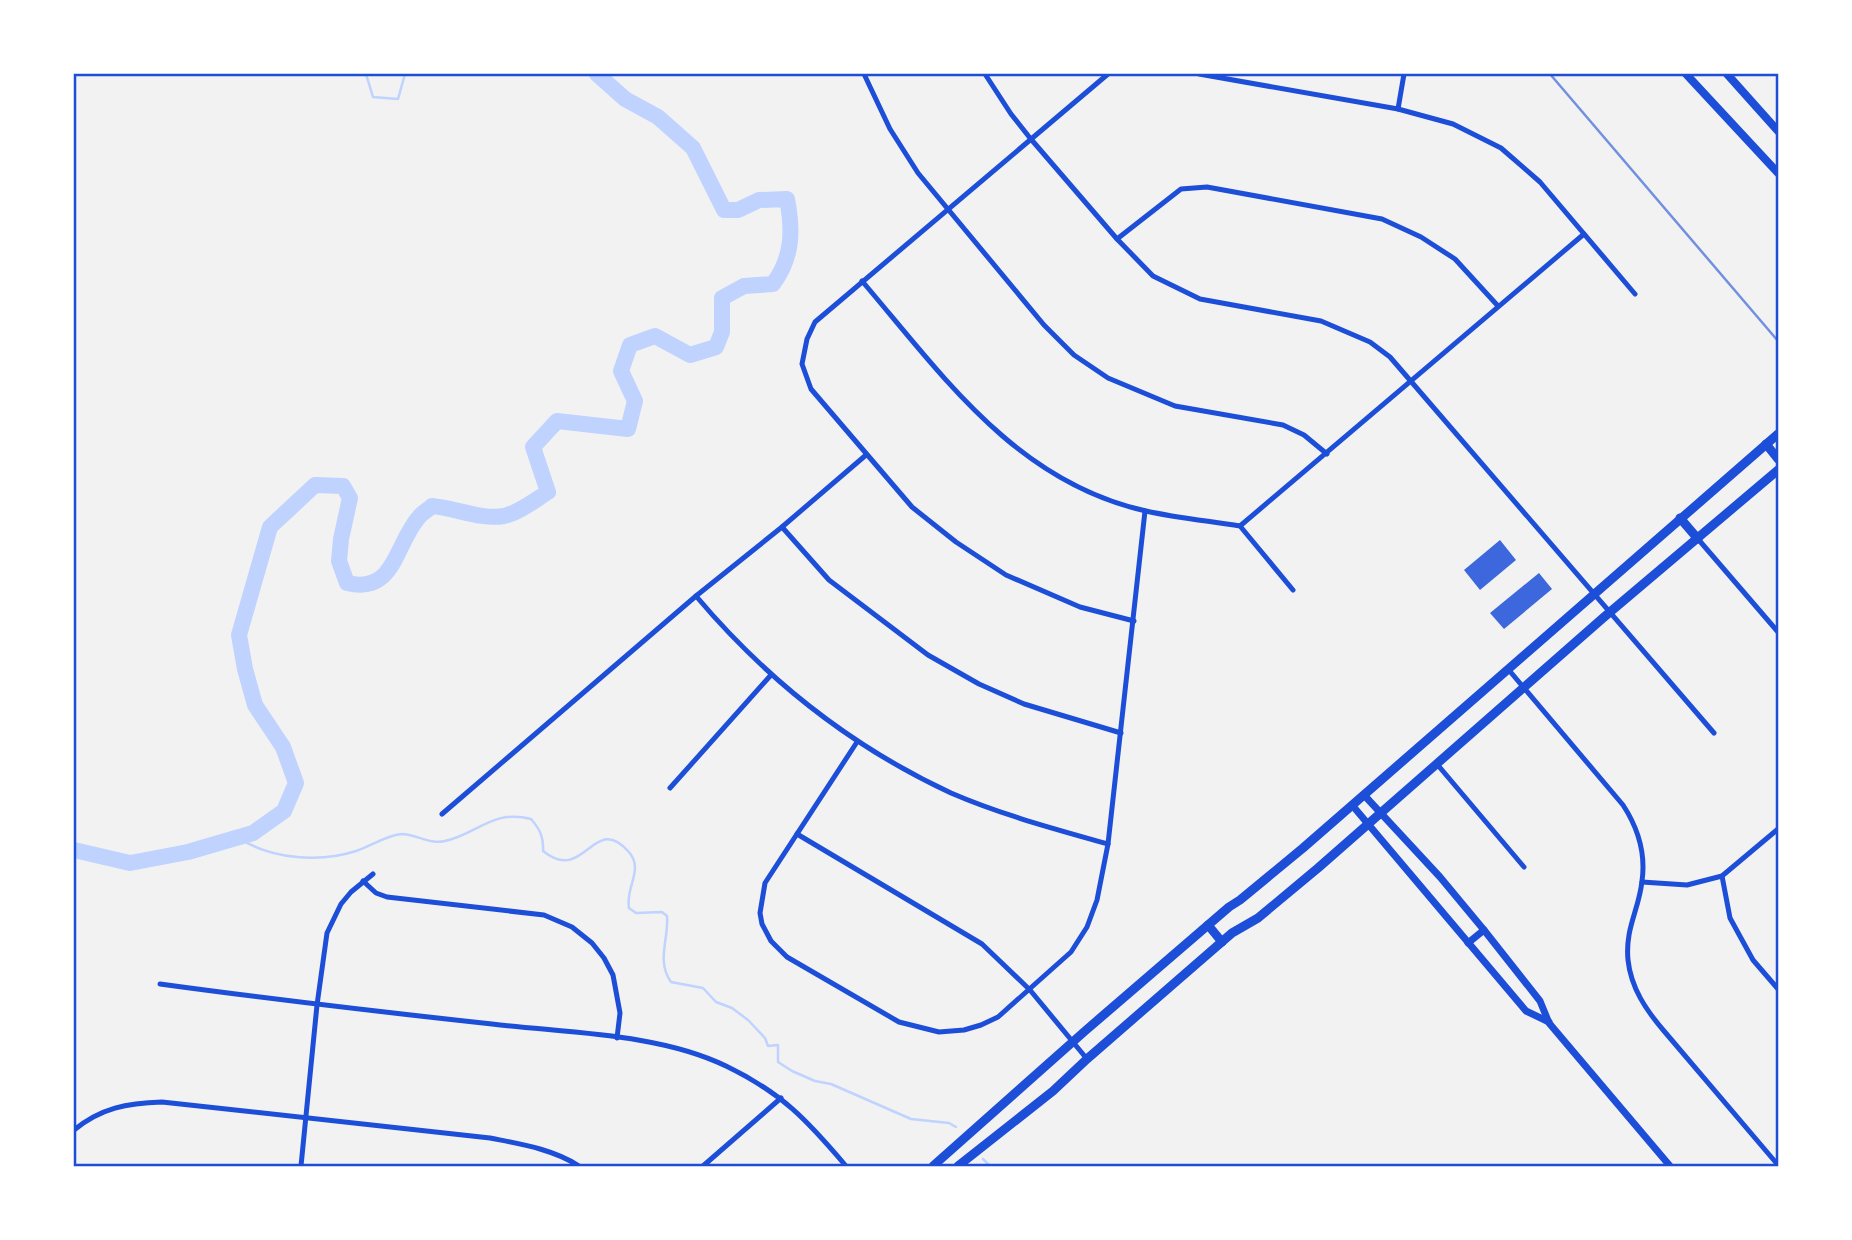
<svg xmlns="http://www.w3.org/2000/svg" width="1852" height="1240" font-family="'IBM Plex Sans',sans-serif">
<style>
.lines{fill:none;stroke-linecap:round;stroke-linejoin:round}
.stream{stroke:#bfd3fe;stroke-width:2.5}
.river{stroke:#bfd3fe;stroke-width:16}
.building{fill:#3d67dc}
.minor{stroke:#1d4ed8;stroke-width:5}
.tertiary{stroke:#1d4ed8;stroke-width:7}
.secondary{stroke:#1d4ed8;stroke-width:8}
.primary{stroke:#1d4ed8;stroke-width:9}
.rail{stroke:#7290e2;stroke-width:2.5}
.neatline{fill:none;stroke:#1d4ed8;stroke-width:2.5}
</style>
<rect width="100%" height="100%" fill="#f2f2f2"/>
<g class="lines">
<g class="stream">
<polyline points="366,74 373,97 398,99 405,74"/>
<path d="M 237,837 C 270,859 319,863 356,851 C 371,846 387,835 402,834 C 416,834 430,845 445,841 C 477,834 493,809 531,819 C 540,829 544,838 543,851 C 585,885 593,812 628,851 C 645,869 625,887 629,908 L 636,913 L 662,912 L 667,916 C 669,939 656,961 671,982 L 703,988 L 716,1002 L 732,1008 L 748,1020 L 765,1038 L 768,1046 L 778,1045 L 778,1062 L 792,1071 L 815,1081 L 831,1084 L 911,1119 L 949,1123 L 956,1127"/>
<polyline points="983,1159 990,1166"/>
</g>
<path class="river" d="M 74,850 L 130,863 L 188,852 L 253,833 L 284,811 L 296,783 L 283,747 L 255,705 L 245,669 L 239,635 L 270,527 L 315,485 L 343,486 L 350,498 L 341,539 L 339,561 L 347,583 C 395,595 395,544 419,517 C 422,513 428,510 432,506 C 455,508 481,520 504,516 C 519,513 535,500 548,492 L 533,447 L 557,421 L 628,429 L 635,401 L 621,371 L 630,345 L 655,336 L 690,355 L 716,347 L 722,332 L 722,298 L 744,286 L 773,284 C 793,257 793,230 787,199 L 759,200 L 738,210 L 724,210 L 693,148 L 658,117 L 625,99 L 597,74"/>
</g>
<g class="building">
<polygon points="1500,540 1516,560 1480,590 1464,570"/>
<polygon points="1539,573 1552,589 1504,629 1490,613"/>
</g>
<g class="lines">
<g class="minor">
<polyline points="864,74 890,129 918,173 1044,325 1074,355 1108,378 1175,406 1283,425 1304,435 1327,454"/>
<polyline points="985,74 1011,114 1030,138 1117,239 1153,276 1200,299 1321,321 1370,342 1390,357 1714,733"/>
<polyline points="1108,74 815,322 807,339 802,364 811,389 912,507 956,542 1006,575 1080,607 1134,621"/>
<polyline points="1199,74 1398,109 1453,124 1501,148 1540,182 1635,294"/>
<polyline points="1398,109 1404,74"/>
<polyline points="1117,239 1181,189 1207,187 1382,219 1421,237 1455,259 1498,306"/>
<path d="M 862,281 C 943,376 1016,482 1146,511 C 1177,518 1209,521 1240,526 L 1293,590"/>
<polyline points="1240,526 1584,234"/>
<polyline points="782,527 829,580 928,655 979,684 1024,704 1121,733"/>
<polyline points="1698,539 1778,632"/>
<path d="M 696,596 C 766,679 852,747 951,793 C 1002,815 1055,829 1108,844"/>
<path d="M 1508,669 L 1623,805 C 1638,828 1646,853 1642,881 C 1639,910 1625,928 1628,960 C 1631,988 1646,1010 1664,1031 L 1778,1165"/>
<polyline points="857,742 765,883 760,913 762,924 771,941 787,957 899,1022 939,1032 964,1030 981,1025 998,1017 1071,952 1087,927 1097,900 1108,844 1145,511"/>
<polyline points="1436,763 1524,867"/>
<polyline points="670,788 771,675"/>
<polyline points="442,814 696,596 782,527 866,455"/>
<polyline points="797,834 982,944 1030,990 1087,1059"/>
<polyline points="1722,876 1730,918 1753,960 1778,989"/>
<polyline points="363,881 376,893 387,897 544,915 572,927 592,943 604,958 613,975 620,1013 617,1038"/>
<polyline points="1642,882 1687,885 1722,876 1778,829"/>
<path d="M 160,984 C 270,999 381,1012 492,1024 C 566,1033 658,1033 726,1066 C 782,1093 807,1120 846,1166"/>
<path d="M 74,1130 C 101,1108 127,1103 162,1102 L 490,1138 C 520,1144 553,1149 579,1166"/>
<polyline points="301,1166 317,1005 327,933 341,904 351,892 373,874"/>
<polyline points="703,1166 781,1098"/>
</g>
<g class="tertiary">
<polyline points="1364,795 1440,877 1484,930 1540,1001 1549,1023 1670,1166"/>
<polyline points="1352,805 1526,1011 1549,1022"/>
<polyline points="1468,943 1484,930"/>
</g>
<g class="secondary">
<polyline points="1686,74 1778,173"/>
<polyline points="1727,74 1778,131"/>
</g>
<g class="primary">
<polyline points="1766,444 1778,459"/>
<polyline points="1680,518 1698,539"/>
<polyline points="1208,925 1222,942"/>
<polyline points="933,1166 1085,1031 1229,907 1240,900 1303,848 1778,434"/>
<polyline points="958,1166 1053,1091 1087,1059 1232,933 1258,918 1318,868 1603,618 1778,470"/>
</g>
<polyline class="rail" points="1550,74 1778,341"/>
</g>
<rect width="1852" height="1240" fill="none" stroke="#ffffff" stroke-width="150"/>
<rect x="75" y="75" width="1702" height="1090" class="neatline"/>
</svg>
